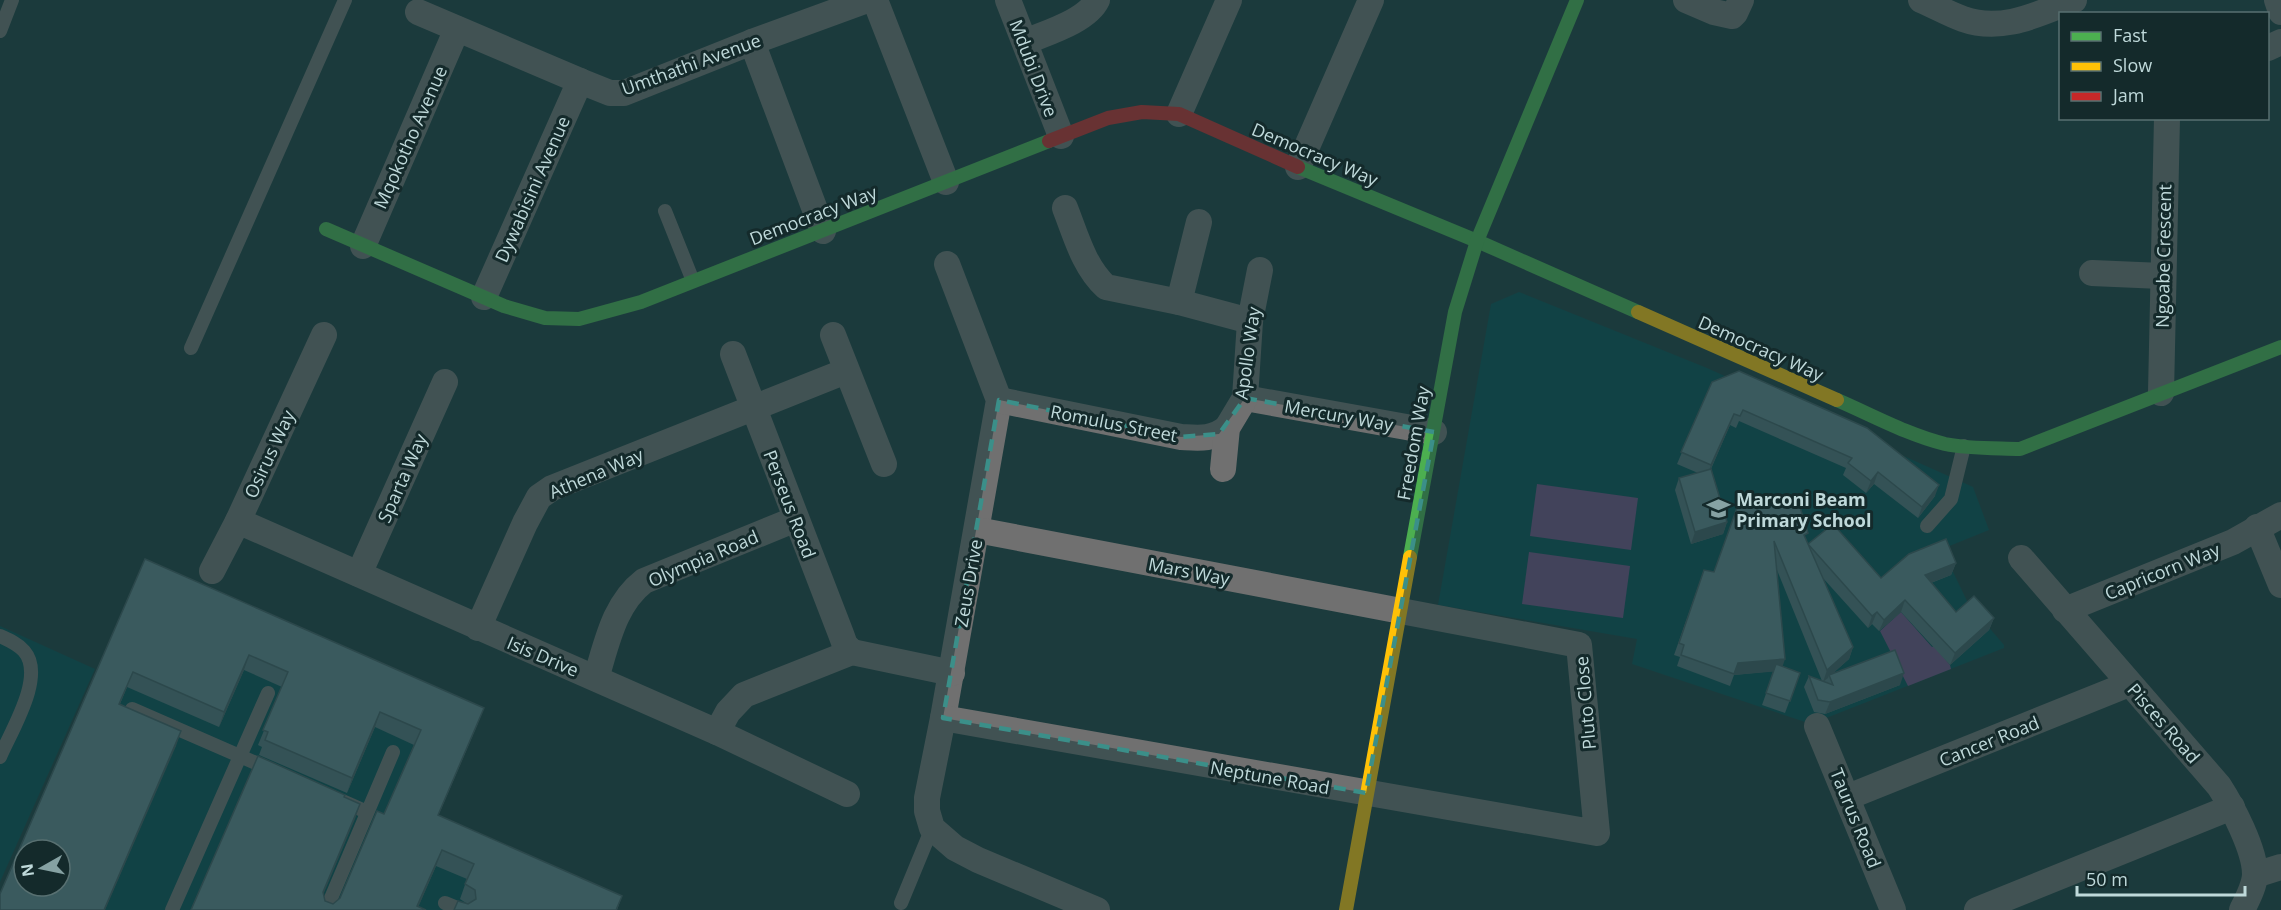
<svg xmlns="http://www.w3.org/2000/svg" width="2281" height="910" font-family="'Open Sans',sans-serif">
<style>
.built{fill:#064c50;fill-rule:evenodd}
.green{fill:#724e80}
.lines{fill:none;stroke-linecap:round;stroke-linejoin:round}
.lane{stroke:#707070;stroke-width:14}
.street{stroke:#707070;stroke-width:26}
.fast{stroke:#4caf50;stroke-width:14}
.slow{stroke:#ffc107;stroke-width:14}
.jam{stroke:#c62828;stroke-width:14}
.wall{fill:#526f75}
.shaded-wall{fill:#425a5f}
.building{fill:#5f8188;stroke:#425a5f;stroke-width:1.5;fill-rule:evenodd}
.marked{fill:none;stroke:#3b8f89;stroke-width:4.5;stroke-dasharray:12 8;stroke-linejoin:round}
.labels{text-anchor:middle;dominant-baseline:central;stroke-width:6;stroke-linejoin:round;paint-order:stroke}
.street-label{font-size:18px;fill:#bfd9da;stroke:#142a2b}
.poi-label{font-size:18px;font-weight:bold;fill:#bfd9da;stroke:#142a2b;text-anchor:start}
</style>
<rect width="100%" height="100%" fill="#1c3b3d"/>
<g class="built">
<polygon points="1519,292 1707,368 1973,487 1989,530 1942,549 1968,603 2004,645 2004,648 1811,724 1632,664 1637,639 1438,605 1491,304"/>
<path d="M 139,575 L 478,723 L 432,830 L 614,910 L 0,910 L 0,897 ZM 24,850 L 60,850 L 60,886 L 24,886 Z"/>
<polygon points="0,626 95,669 0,882"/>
</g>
<g class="green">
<polygon points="1537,484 1638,498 1631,550 1530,536"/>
<polygon points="1529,552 1630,566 1623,618 1522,604"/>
<polygon points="1901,612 1932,647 1934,646 1950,665 1951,669 1908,686 1880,631"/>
</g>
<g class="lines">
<g class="lane">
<polyline points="0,31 12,0"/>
<polyline points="665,211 693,281"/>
<polyline points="191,348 345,0"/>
<polyline points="1927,526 1951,499 1964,446"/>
<path d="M 0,636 C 9,640 18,644 24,651 C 46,676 11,731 0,757"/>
<polyline points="132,709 272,770"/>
<polyline points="342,801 367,812"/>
<polyline points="445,903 462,910"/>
<polyline points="901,903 932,828"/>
<polyline points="172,910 268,693"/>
<polyline points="326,910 393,752"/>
</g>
<g class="street">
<polyline points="875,0 946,182"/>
<polyline points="1008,0 1061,136"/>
<polyline points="1686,0 1714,12 1732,16 1735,13 1741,0"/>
<path d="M 1921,0 C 1935,6 1949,14 1963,19 C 2002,33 2038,14 2074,0"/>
<polyline points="2277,0 2281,12"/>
<polyline points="418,12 580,81 610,93 624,93 752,42 867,0"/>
<polyline points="752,42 823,231"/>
<path d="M 1025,42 C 1046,33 1087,21 1097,0"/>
<polyline points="2268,48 2281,42"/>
<polyline points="1179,114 1229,0"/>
<polyline points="1298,167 1371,0"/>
<path d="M 1065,208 C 1076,236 1084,267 1106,287 L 1179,302 L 1250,321"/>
<polyline points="363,246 457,29"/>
<polyline points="947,264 999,400 943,718 927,798 927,811 932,828 955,848 978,860 1097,910"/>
<polyline points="2092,273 2162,276"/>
<polyline points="484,297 580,81"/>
<polyline points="1179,302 1199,222"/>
<polyline points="833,335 884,464"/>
<polyline points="733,354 841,634 845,645 852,652"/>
<polyline points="2161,393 2167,118"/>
<polyline points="1245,398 1434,432"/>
<path d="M 999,400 L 1181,437 C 1199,438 1212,440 1227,428"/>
<polyline points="1223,469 1227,428 1245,398 1250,321 1260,270"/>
<polyline points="238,521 717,732 847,794"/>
<polyline points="2257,527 2281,585"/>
<path d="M 2021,558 L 2219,786 C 2232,806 2255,850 2255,874 C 2255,885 2247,900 2242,910"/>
<polyline points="212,571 238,521 324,335"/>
<polyline points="359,574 445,382"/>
<polyline points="2065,610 2233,542 2281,515"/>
<polyline points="478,628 525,523 539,497 552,488 846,371"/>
<path d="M 596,678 C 607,643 614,604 644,581 L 796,519"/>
<polyline points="943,718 1597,833 1579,645 977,530"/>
<polyline points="1817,726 1893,910"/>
<polyline points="717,732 728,712 744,695 852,652 952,673"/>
<polyline points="1848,797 2129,684"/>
<polyline points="2255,875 2281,867"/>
<polyline points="1977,910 2232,807"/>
</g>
<g class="fast">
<polyline points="1298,167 1477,241 1638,312"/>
<polyline points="326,229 504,306 545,318 579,319 641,302 1049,141"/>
<path d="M 1837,400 C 1872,415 1908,435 1945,444 C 1969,449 1996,448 2020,449 L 2281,347"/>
<polyline points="1410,557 1455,312 1477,241 1577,0"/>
</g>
<g class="slow">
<polyline points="1638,312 1837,400"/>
<polyline points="1346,910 1410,557"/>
</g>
<polyline class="jam" points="1049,141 1108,118 1142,112 1179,114 1298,167"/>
</g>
<g class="wall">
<polygon points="1712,382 1935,496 1918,518 1874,484 1866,493 1843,475 1846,468 1739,421 1736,428 1730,425 1711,469 1727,522 1723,534 1691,544 1675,490 1679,478 1698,473 1677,464"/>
<polygon points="1792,506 1808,544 1881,578 1956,563 1951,575 1931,583 1956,612 1994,618 1989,630 1950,665 1901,612 1879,631 1872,624 1868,628 1822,577 1853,647 1849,659 1833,673 1900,685 1825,714 1814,712 1804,687 1809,676 1822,681 1777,570 1782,666 1800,673 1785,713 1762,705 1774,671 1734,675 1730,686 1677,666 1680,657 1674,655 1704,570 1714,572 1757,509"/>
<polygon points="145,559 478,723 438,816 622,896 617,910 454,910 466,903 460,899 467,879 436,866 418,907 191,910 344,797 360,804 323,893 325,901 333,904 340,898 384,814 414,745 375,727 347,793 259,755 262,747 258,745 282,687 244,670 219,727 127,687 120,704 176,746 0,910"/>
</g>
<g class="shaded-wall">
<polygon points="1734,414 1730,425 1707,477 1711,465"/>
<polygon points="1878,472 1874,484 1866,493 1871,481"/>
<polygon points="1939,485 1935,496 1918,518 1922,507"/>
<polygon points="1727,522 1723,534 1691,544 1695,532"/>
<polygon points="1956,563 1951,575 1920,587 1925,575"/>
<polygon points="1905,600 1901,612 1879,631 1884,620"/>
<polygon points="1877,612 1872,624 1868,628 1872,616"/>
<polygon points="1994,618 1989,630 1950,665 1955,653"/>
<polygon points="1853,647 1849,659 1830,676 1829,675 1828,678 1823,682 1827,670"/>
<polygon points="249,655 244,670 219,727 224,712"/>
<polygon points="1785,659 1781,671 1734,675 1738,663"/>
<polygon points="1904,673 1900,685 1825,714 1830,702"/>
<polygon points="484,708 478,723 432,830 438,815"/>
<polygon points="380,712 375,727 347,793 352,778"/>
<polygon points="181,731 176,746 105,910 104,910"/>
<polygon points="360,804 355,819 318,907 323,892"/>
<polygon points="442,850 436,866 417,910 416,910"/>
</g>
<g class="building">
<polygon points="1739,371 1867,428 1939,485 1922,507 1878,472 1871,481 1848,463 1852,458 1743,410 1740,416 1734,414 1711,465 1681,452 1712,382"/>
<polygon points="1711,469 1727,522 1695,532 1679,478"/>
<polygon points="1790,499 1792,506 1799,504 1808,533 1804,535 1808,544 1833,524 1881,578 1909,554 1946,539 1956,563 1925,575 1956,612 1974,596 1994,618 1955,653 1905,600 1884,620 1877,612 1872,616 1808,544 1853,647 1827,670 1774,541 1785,659 1738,663 1734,674 1681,655 1684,645 1679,643 1704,570 1714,572 1737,508 1755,502 1757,509"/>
<path d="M 145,559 L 484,708 L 438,815 L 622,896 L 616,910 L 454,910 L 458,901 L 468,904 L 476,899 L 475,890 L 465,884 L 474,864 L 442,850 L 417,906 L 426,910 L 191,910 L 258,756 L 345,795 L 344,797 L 360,804 L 323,892 L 325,901 L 333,904 L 340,898 L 377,811 L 384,814 L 421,730 L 380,712 L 352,778 L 265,740 L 268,732 L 263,730 L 288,672 L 249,655 L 224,712 L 133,672 L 119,704 L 181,731 L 104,910 L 0,910 L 0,894 ZM 24,850 L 60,850 L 60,886 L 24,886 Z"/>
<polygon points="1895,650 1904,673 1830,702 1818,700 1809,676 1833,685 1829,675"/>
<polygon points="1776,664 1800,673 1790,701 1766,693"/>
</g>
<path d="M0 0H2281V910H0ZM 1245,398 L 1434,432 L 1366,793 L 943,718 L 999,400 L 1181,437 L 1219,434 Z" fill="#1c3b3d" fill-opacity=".55" fill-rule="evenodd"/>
<path class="marked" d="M 1245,398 L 1434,432 L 1366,793 L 943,718 L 999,400 L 1181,437 L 1219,434 Z"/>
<defs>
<symbol id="school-bare" viewBox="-9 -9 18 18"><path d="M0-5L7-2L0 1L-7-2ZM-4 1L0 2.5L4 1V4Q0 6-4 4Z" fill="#86a2a3" stroke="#142a2b" stroke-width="2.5" paint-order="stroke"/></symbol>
</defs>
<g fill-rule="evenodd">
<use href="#school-bare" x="1702" y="492" width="33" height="33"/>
</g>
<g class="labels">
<g class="street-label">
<text transform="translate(691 64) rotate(-20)">Umthathi Avenue</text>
<text transform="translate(1034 68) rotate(69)">Mdubi Drive</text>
<text transform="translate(410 137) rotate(-66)">Mqokotho Avenue</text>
<text transform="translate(1315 154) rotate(23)">Democracy Way</text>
<text transform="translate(532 189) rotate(-66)">Dywabisini Avenue</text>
<text transform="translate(813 215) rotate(-21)">Democracy Way</text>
<text transform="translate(2163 256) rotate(-89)">Ngoabe Crescent</text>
<text transform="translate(1761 348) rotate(24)">Democracy Way</text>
<text transform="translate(1247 353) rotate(-82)">Apollo Way</text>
<text transform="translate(1339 415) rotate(10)">Mercury Way</text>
<text transform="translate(1114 423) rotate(11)">Romulus Street</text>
<text transform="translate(1413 443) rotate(-80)">Freedom Way</text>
<text transform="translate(269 454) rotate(-65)">Osirus Way</text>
<text transform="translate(596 473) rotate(-23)">Athena Way</text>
<text transform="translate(402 478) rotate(-66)">Sparta Way</text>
<text transform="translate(790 504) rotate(69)">Perseus Road</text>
<text transform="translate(703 558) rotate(-23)">Olympia Road</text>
<text transform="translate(1189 571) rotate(11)">Mars Way</text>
<text transform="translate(2162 571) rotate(-22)">Capricorn Way</text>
<text transform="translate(968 583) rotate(-80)">Zeus Drive</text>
<text transform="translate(543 656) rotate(23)">Isis Drive</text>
<text transform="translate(1585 703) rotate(-95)">Pluto Close</text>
<text transform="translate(2164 723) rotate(49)">Pisces Road</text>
<text transform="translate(1989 741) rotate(-22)">Cancer Road</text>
<text transform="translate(1270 777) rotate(10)">Neptune Road</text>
<text transform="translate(1856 818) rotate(68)">Taurus Road</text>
</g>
<g class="poi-label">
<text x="1736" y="499">Marconi Beam<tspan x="1736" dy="21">Primary School</tspan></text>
</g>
</g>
<rect x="2059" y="12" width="210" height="108" fill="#142a2b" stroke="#587071" stroke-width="1.5"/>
<rect x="2071" y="32" width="30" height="9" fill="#4caf50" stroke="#587071" stroke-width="1.5"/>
<text x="2113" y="42" font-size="18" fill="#bfd9da">Fast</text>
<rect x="2071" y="62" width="30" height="9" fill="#ffc107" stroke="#587071" stroke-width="1.5"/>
<text x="2113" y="72" font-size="18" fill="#bfd9da">Slow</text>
<rect x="2071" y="92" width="30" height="9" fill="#c62828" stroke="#587071" stroke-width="1.5"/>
<text x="2113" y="102" font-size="18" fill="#bfd9da">Jam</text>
<g transform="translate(42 868) rotate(261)"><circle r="28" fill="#142a2b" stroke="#587071" stroke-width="1.5"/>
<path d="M0-4.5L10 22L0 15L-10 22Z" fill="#86a2a3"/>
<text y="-9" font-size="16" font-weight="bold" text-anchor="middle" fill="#bfd9da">N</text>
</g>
<path d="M2077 886v9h168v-9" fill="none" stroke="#bfd9da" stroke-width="3"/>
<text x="2086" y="886" font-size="18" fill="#bfd9da" stroke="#142a2b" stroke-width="4.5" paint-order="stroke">50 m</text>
</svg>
